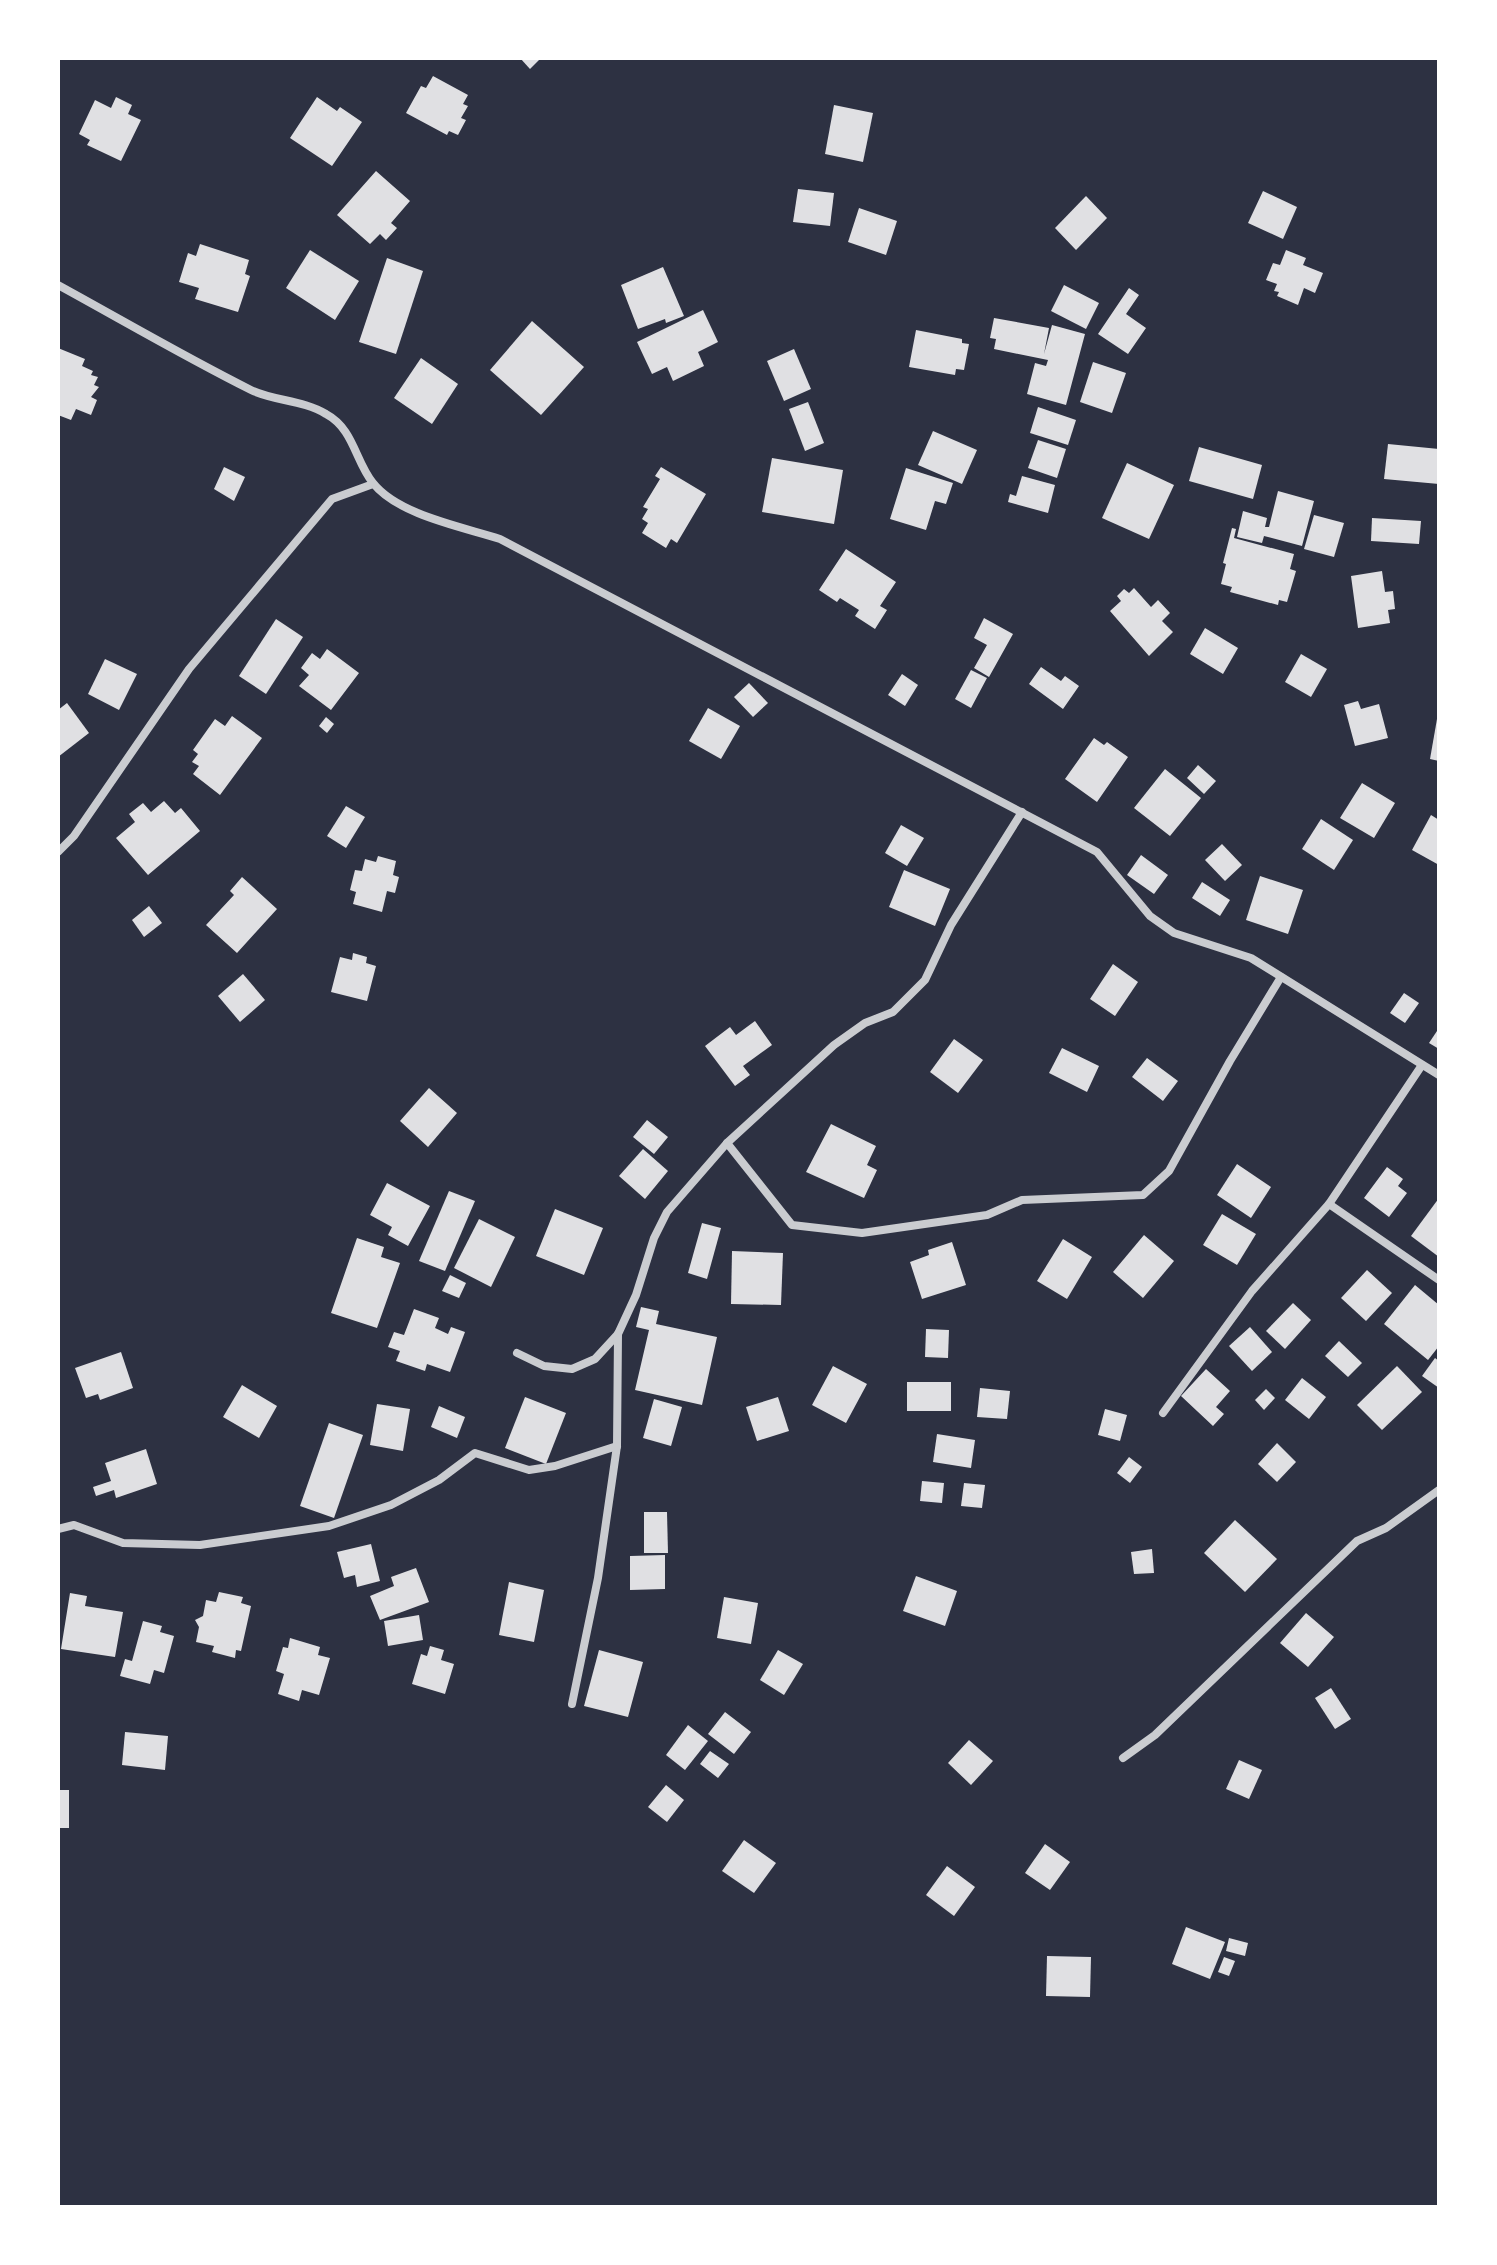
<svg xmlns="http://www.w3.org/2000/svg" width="1497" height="2265" font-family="Karla,sans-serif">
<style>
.building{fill:#e0e0e3}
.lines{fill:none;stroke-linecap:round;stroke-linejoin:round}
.minor{stroke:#caccd0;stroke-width:8}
</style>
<rect width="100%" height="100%" fill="#2d3142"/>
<g class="building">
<polygon points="520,58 541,58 530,69"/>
<polygon points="433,76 468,95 463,104 468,106 461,118 466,120 458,135 449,131 447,135 406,113 421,86 426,88"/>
<polygon points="116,97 132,105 128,114 141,120 121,161 87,145 90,140 79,134 95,100 111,108"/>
<polygon points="317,97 337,111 340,107 362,122 332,166 290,138"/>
<polygon points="834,105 873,113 863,162 825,154"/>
<polygon points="376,171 410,201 391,223 397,228 386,240 380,234 370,244 337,215"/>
<polygon points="798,189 834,193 830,226 793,222"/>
<polygon points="1263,191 1297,207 1283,239 1248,223"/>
<polygon points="1086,196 1107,218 1076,250 1055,228"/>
<polygon points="859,208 897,221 886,255 848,242"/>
<polygon points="200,244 249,260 245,274 250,276 238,312 195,299 199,288 179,282 188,253 196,256"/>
<polygon points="310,250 359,281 335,320 286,288"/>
<polygon points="1286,250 1306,258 1303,265 1323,273 1315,293 1304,288 1298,305 1277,296 1279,292 1274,291 1277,284 1266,280 1273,263 1280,265"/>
<polygon points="387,258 423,271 396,354 359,342"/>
<polygon points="663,267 684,316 666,323 665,319 638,329 621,285"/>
<polygon points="1064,285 1099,303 1086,329 1051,311"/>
<polygon points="1129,288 1139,295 1126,314 1146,328 1128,354 1098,334"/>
<polygon points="703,310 718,342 698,352 704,366 673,381 667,367 652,374 637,342"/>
<polygon points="994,318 1049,328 1044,354 1052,325 1085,334 1066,405 1027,394 1035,363 1046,366 1048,360 994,349 996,339 990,338"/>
<polygon points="532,321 584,367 541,415 490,370"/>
<polygon points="916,330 962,339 962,343 969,344 964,370 956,369 955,375 909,367"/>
<polygon points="58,348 85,359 82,366 93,371 91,375 98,377 94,385 99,387 91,397 97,400 91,415 76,409 71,420 58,415"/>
<polygon points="794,349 811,389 784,401 767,361"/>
<polygon points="421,358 458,384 432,424 394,398"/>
<polygon points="1093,362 1126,373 1112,413 1080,402"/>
<polygon points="808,402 824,443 805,451 789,409"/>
<polygon points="1038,407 1076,420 1068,445 1030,433"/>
<polygon points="933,431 977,450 962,484 918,465"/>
<polygon points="1038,440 1066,449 1057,478 1028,468"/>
<polygon points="1388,444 1439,449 1439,484 1384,479"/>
<polygon points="1199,447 1262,465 1253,499 1189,481"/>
<polygon points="772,458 843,470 834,524 762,512"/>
<polygon points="1127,463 1174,485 1149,539 1102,518"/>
<polygon points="224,467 245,477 234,501 214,489"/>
<polygon points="661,467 706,494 677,543 671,539 666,548 642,533 648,523 642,519 648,509 643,507 660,479 655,476"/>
<polygon points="906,468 953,483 946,504 935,501 926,530 890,519"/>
<polygon points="1022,476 1055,485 1048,513 1008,502 1010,494 1016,496"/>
<polygon points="1278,491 1314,501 1302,546 1264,536 1262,543 1237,537 1243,511 1267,518 1265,527 1269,527"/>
<polygon points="1314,515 1344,523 1334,557 1304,549"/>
<polygon points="1372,518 1421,521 1419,544 1371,541"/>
<polygon points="1232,528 1236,529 1234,538 1294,554 1290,569 1296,571 1287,602 1279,600 1278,605 1230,592 1232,587 1221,584 1226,564 1223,563"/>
<polygon points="846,549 896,582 880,606 887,610 875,629 855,616 859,610 840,598 837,602 819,590"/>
<polygon points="1382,571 1385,592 1393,591 1395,609 1388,610 1390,623 1358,628 1351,576"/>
<polygon points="1134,588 1151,607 1158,600 1170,613 1162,621 1173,632 1149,656 1110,611 1121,601 1117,596 1124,589 1129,593"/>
<polygon points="984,618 1013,634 989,677 974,668 987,645 974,638"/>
<polygon points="276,619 303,637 266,694 239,676"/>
<polygon points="1205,628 1238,648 1223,674 1190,654"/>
<polygon points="327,649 359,673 331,710 299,686 309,675 301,668 312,653 320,659"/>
<polygon points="1301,654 1327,669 1311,697 1285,682"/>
<polygon points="105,659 137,674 119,710 88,694"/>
<polygon points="1041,667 1061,681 1065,676 1079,686 1063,709 1029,684"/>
<polygon points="971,670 987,678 971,708 955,699"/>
<polygon points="902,674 918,685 905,706 888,695"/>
<polygon points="749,683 768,703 753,717 734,697"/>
<polygon points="1358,701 1361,709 1379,704 1388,738 1355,746 1344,705"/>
<polygon points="67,703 89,733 58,757 58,710"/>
<polygon points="708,708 740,726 721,759 689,741"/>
<polygon points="232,716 262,738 220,795 193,774 199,766 192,762 198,754 193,750 215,719 225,726"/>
<polygon points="326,717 334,724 327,733 319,726"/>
<polygon points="1437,719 1439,719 1439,761 1430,759"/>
<polygon points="1094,738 1104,745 1107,742 1128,757 1097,802 1065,779"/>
<polygon points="1198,765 1216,781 1204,794 1187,778"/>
<polygon points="1165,769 1201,798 1170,836 1134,808"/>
<polygon points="1362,783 1395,803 1374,838 1340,818"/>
<polygon points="164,801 175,813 181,808 200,831 148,875 116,838 135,822 129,814 143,803 151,812"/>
<polygon points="346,806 365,817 346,848 327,836"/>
<polygon points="1431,815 1439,820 1439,865 1412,850"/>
<polygon points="1321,819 1353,840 1334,870 1302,849"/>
<polygon points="901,825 924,838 907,866 885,853"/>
<polygon points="1222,844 1242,865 1225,881 1205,860"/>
<polygon points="1141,855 1168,875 1154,894 1127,875"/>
<polygon points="378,856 396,861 393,875 399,877 395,893 387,891 382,912 353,904 356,892 350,890 355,870 362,871 365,859 376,862"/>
<polygon points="904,870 950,889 935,926 889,907"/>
<polygon points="1260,876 1303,890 1288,934 1246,920"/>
<polygon points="242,877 277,909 237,953 206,925 234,895 230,891"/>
<polygon points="1202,882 1230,900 1220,916 1192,898"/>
<polygon points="149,906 162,923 144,937 132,920"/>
<polygon points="353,953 367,957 366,963 376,966 367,1001 331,992 340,957 352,960"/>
<polygon points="1113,964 1138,982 1115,1016 1090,999"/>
<polygon points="243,974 265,1000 240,1022 218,996"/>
<polygon points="1404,993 1419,1003 1405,1023 1390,1013"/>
<polygon points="755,1021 772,1045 743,1066 750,1075 735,1086 705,1046 730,1027 736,1035"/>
<polygon points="1439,1028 1439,1049 1429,1043"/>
<polygon points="954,1039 983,1060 958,1093 930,1072"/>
<polygon points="1062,1048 1099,1066 1087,1092 1049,1073"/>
<polygon points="1147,1058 1178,1081 1163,1101 1132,1077"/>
<polygon points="429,1088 457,1113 428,1147 400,1121"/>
<polygon points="647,1120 668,1137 654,1154 633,1137"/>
<polygon points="831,1124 876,1146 867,1165 877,1170 864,1198 806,1172"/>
<polygon points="643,1149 668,1171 645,1199 619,1176"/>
<polygon points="1237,1164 1271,1187 1251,1218 1217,1195"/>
<polygon points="1387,1167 1403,1179 1398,1186 1407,1193 1389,1217 1364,1198"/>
<polygon points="387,1183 430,1206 408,1246 388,1235 392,1227 370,1215"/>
<polygon points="449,1191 475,1201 445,1271 419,1261"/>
<polygon points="1439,1198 1439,1257 1411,1236"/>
<polygon points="555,1209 603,1228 584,1275 536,1256"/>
<polygon points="1222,1214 1256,1234 1237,1265 1203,1245"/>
<polygon points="479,1219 515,1237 491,1287 454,1268"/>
<polygon points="702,1223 721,1228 707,1279 688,1273"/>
<polygon points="1144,1235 1174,1261 1143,1298 1113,1272"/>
<polygon points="357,1238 384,1247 381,1257 400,1263 377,1328 331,1313"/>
<polygon points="1063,1239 1092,1257 1067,1299 1037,1281"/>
<polygon points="952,1242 966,1285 922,1299 910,1262 929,1255 928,1250"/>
<polygon points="732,1251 783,1253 781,1305 731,1304"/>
<polygon points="1367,1270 1392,1293 1366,1321 1341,1298"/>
<polygon points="450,1275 466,1283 459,1298 442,1291"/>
<polygon points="1415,1285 1439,1305 1439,1346 1428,1360 1384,1324"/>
<polygon points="1293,1303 1311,1320 1285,1349 1266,1331"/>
<polygon points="641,1307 659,1311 656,1324 717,1337 702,1405 635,1390 649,1330 636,1327"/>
<polygon points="414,1309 439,1318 435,1328 448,1334 451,1327 465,1332 450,1372 427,1364 425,1371 396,1361 400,1351 388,1347 394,1332 404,1335"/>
<polygon points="1250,1327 1272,1352 1252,1371 1229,1346"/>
<polygon points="926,1329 949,1330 948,1358 925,1357"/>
<polygon points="1339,1341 1362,1363 1348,1377 1325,1356"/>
<polygon points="121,1352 133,1388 100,1400 98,1394 86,1398 75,1368"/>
<polygon points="1435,1358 1439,1361 1439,1388 1422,1376"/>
<polygon points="833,1366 867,1384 846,1423 812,1405"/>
<polygon points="1397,1366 1422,1392 1382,1430 1357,1405"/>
<polygon points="1206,1369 1230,1391 1216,1407 1224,1414 1213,1426 1181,1396"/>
<polygon points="1302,1378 1326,1397 1309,1419 1285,1400"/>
<rect x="907" y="1382" width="44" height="29"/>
<polygon points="242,1385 277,1406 259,1438 223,1417"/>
<polygon points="980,1388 1010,1391 1007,1419 977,1417"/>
<polygon points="1266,1389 1275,1398 1264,1410 1255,1400"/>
<polygon points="525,1397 566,1413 546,1464 505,1448"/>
<polygon points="778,1397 789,1431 757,1441 746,1407"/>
<polygon points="654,1399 682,1407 671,1446 643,1438"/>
<polygon points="377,1404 410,1409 403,1451 370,1445"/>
<polygon points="439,1406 465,1417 457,1438 431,1427"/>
<polygon points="1105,1409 1127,1415 1120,1441 1098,1435"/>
<polygon points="329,1423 363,1435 334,1518 300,1506"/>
<polygon points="937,1434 975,1440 971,1468 933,1462"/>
<polygon points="1277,1443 1296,1462 1277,1482 1258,1464"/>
<polygon points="146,1449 157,1484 116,1498 114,1490 96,1496 93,1487 111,1481 105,1463"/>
<polygon points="1129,1457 1142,1467 1130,1483 1117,1473"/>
<polygon points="922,1481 944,1483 942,1503 920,1501"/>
<polygon points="964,1483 985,1485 982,1508 961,1506"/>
<polygon points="644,1512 667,1512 668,1553 644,1553"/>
<polygon points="1235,1520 1277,1559 1245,1592 1204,1553"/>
<polygon points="371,1544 380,1581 357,1587 355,1575 344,1578 337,1552"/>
<polygon points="1152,1549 1154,1573 1134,1574 1131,1552"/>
<polygon points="665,1555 665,1589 630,1590 630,1556"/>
<polygon points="416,1568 429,1602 380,1620 370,1596 394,1586 391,1577"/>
<polygon points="916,1576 957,1591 945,1626 903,1611"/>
<polygon points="509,1582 544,1590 534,1642 499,1635"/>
<polygon points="219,1592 243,1597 241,1603 251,1606 241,1651 236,1650 235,1658 212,1652 214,1646 196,1642 199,1627 195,1620 203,1616 206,1600 216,1602"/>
<polygon points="70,1593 87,1596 85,1606 123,1612 115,1657 61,1649"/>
<polygon points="724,1597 758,1603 751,1644 717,1638"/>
<polygon points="1306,1613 1334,1637 1308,1667 1280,1643"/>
<polygon points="419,1615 423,1640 388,1646 384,1621"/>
<polygon points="143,1621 162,1626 160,1632 174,1636 164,1673 154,1670 150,1684 120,1676 125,1659 132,1661"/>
<polygon points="290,1638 320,1647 318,1655 330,1658 319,1695 302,1690 299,1701 278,1694 284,1674 276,1671 283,1647 288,1648"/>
<polygon points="430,1646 444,1650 441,1660 454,1664 445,1694 412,1684 421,1654 427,1656"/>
<polygon points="599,1650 643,1662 628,1717 584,1706"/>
<polygon points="778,1650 803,1664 784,1695 760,1680"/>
<polygon points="1331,1688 1351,1719 1335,1729 1315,1698"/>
<polygon points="725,1712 751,1732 734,1754 708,1734"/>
<polygon points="688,1725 708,1741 685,1770 666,1755"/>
<polygon points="125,1732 168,1736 165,1770 122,1765"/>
<polygon points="969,1740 993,1761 971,1785 948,1763"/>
<polygon points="710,1751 729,1764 718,1778 700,1764"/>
<polygon points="1239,1760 1262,1770 1249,1799 1226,1789"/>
<polygon points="666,1785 684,1800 667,1822 648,1807"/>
<rect x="58" y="1790" width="11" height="38"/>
<polygon points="744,1840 776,1863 754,1893 722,1871"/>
<polygon points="1045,1844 1070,1862 1050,1890 1025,1873"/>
<polygon points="947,1866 975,1887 954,1916 926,1895"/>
<polygon points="1186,1927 1225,1942 1210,1979 1172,1964"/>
<polygon points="1229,1938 1248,1943 1245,1956 1226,1951"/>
<polygon points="1047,1956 1091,1957 1090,1997 1046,1996"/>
<polygon points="1224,1957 1235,1961 1229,1976 1218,1972"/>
</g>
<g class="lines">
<g class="minor">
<path d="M 58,285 C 122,320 185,357 251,390 C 274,401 303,400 326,414 C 354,429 355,461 373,483 C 398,515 463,527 500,539 L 1097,852 L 1150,916 L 1174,933 L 1251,958 L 1439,1075"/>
<polyline points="58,852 74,836 189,669 332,499 373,484"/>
<polyline points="727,1143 792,1225 862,1233 987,1215 1022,1200 1143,1195 1169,1171 1230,1061 1281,977"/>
<polyline points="1329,1204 1439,1280"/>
<polyline points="517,1353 544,1366 572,1369 595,1359 618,1334 636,1295 654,1238 667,1212 727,1143 834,1045 865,1023 893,1012 925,980 951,925 1022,812"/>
<polyline points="1163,1413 1252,1291 1329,1204 1422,1065"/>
<polyline points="58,1529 74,1525 123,1543 200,1545 329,1526 391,1505 439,1480 475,1453 529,1470 555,1466 617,1446"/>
<polyline points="572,1704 598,1578 617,1446 618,1334"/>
<polyline points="1123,1758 1155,1735 1357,1541 1386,1528 1439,1490"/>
</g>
</g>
<rect width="1497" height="2265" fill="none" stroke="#ffffff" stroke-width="120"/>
</svg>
